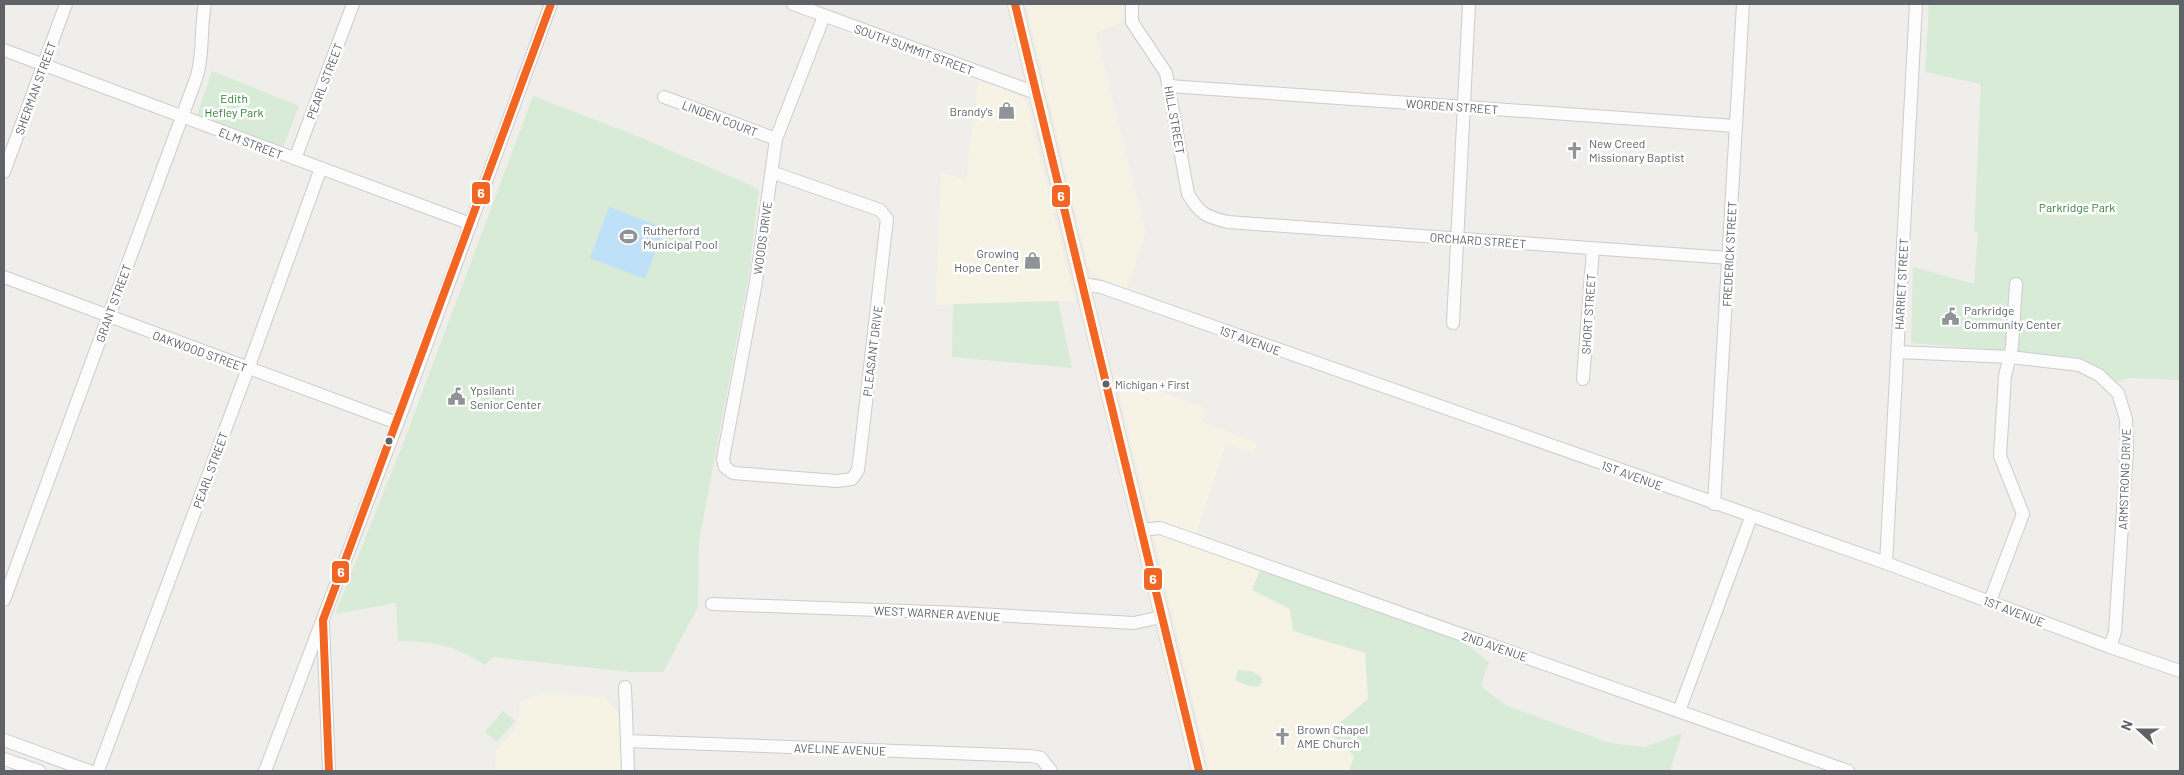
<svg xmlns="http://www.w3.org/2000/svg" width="2184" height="775" font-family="Barlow,sans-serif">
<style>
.commercial{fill:#f7f3e4}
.green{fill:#d8ebd6}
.water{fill:#bfe0f9}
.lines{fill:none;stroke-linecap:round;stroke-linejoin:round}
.minor-casing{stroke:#cbcccc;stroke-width:14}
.major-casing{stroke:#d7ceb8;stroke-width:16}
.minor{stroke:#fdfcfc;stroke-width:12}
.major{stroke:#f4f2e9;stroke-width:15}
.bus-1-casing{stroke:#fff;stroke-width:11}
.bus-1{stroke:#f26522;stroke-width:8}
.bus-dot{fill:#5f6368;stroke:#fff;stroke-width:2}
.labels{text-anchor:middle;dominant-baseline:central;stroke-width:5;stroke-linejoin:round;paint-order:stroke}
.bus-label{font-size:11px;fill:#5f6368;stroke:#fff;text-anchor:start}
.street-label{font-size:12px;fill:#5f6368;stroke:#fff}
.park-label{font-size:12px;fill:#348238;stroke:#fff}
.poi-label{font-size:12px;fill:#5f6368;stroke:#fff;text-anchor:start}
.line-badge{stroke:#fff;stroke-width:2}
.badge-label{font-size:14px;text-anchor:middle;font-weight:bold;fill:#fff}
</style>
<rect width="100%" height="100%" fill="#efeeea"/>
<g class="commercial">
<polygon points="1026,4 1123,4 1123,22 1096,33 1146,233 1127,290 1093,274 1089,268"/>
<polygon points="978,81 1025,98 1075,301 936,305 941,172 966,180"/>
<polygon points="1115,374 1207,409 1202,422 1257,443 1253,454 1226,444 1192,546 1462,641 1412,771 1210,771"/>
<polygon points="541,693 604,697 619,713 622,771 495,771 496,752 517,726 520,702"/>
</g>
<g class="green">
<polygon points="1929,4 2180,4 2180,380 2129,378 2115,382 2102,369 2078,357 1911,343 1913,267 1974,284 1978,233 1974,231 1981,84 1925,72"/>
<polygon points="212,71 299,106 283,147 197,115"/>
<path d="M 533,96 L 642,138 L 759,189 L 749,274 L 699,542 L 698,607 L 663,672 L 630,672 L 493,657 L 485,665 C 456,646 433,641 398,641 L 396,603 L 335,614 L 406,436 Z"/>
<polygon points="1058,301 1072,368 952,357 953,304"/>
<polygon points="1260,570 1462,641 1489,662 1481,686 1505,705 1610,743 1645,747 1682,733 1670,771 1349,771 1354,756 1329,732 1368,699 1365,653 1293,631 1290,609 1252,590"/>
<polygon points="1238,670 1251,671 1262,677 1262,682 1258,687 1246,685 1235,680"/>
<polygon points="503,711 515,721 497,742 485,732"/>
</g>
<polygon class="water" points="609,207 664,228 645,279 590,258"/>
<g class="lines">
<defs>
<g id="minor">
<polyline points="793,4 1036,93"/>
<path d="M 1132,4 L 1132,22 L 1166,73 L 1188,194 C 1200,214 1206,217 1228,222 L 1729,258"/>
<polyline points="4,50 471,224"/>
<polyline points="1169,86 1735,126"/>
<polyline points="664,97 776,139"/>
<polyline points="295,159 353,4"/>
<polyline points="4,172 66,4"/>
<polyline points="771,172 880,210 887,219 861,446 858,470 852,479 837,481 733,473 725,467 723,459 756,282 776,139 824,16"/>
<polyline points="4,277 397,423"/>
<polyline points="1082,284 1101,287 1886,563 2110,647 2180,671"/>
<polyline points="1453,323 1469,4"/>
<polyline points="1898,352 2010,357 2079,365 2099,375 2118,393 2126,419 2127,450 2115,632 2110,647"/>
<polyline points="1583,379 1593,249"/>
<polyline points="1714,504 1743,4"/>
<polyline points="1141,530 1160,528 1848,771"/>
<polyline points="1886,563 1916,4"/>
<path d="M 4,600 L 197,76 C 204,52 200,28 205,4"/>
<polyline points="1990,601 2023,514 2000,456 2005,376 2012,347 2016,284"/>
<polyline points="712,604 960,613 1134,623 1161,617"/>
<polyline points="323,625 329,771"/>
<polyline points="625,687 628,771"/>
<polyline points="1679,711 1751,517"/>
<polyline points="4,740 89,771"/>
<polyline points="627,741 1031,756 1041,758 1051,771"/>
<polyline points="4,759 39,771"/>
<polyline points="98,771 253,355 321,168"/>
<polyline points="265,771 402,411 551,4"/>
</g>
<polyline id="major" points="1015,4 1199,771"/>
</defs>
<use href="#minor" class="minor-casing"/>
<use href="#major" class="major-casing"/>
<use href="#minor" class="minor"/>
<use href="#major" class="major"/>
<defs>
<g id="bus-1">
<polyline points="1015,4 1199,771"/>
<polyline points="329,771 323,620 551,4"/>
</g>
</defs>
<use href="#bus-1" class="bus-1-casing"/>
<use href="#bus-1" class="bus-1"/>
</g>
<defs>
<symbol id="shop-bare" viewBox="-9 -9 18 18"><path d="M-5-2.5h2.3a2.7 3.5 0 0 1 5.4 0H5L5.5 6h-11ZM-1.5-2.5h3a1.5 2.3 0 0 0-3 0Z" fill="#919496" stroke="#fff" stroke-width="2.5" paint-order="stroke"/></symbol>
<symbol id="church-bare" viewBox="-9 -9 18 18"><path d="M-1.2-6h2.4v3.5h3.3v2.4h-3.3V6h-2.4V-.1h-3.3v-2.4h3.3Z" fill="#919496" stroke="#fff" stroke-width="2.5" paint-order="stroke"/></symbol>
<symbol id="stadium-bare" viewBox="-9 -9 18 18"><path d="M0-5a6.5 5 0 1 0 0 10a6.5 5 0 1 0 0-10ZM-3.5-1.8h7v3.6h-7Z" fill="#919496" stroke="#fff" stroke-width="2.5" paint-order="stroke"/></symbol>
<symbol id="civic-bare" viewBox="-9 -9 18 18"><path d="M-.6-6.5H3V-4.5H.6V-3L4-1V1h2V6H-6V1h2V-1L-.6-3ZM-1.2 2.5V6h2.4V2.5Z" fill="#919496" stroke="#fff" stroke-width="2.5" paint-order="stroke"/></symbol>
</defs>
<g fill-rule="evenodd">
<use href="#shop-bare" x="994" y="98" width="25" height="25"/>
<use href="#church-bare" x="1562" y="138" width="25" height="25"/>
<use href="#stadium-bare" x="616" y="224" width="25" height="25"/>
<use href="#shop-bare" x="1020" y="248" width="25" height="25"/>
<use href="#civic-bare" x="1938" y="304" width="25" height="25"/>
<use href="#civic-bare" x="444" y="384" width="25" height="25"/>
<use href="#church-bare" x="1270" y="724" width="25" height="25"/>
</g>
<g class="bus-dot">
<circle cx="1106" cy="384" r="4.5"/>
<circle cx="389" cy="441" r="4.5"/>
</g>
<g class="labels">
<g class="bus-label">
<text x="1115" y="384">Michigan + First</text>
</g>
<g class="street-label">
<text transform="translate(914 49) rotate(20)">SOUTH SUMMIT STREET</text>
<text transform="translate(324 81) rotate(-69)">PEARL STREET</text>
<text transform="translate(35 88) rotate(-70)">SHERMAN STREET</text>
<text transform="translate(1452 106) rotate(4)">WORDEN STREET</text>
<text transform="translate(720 118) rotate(21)">LINDEN COURT</text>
<text transform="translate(1175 120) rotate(80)">HILL STREET</text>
<text transform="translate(251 143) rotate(21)">ELM STREET</text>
<text transform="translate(762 238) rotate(-82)">WOODS DRIVE</text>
<text transform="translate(1478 240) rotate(4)">ORCHARD STREET</text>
<text transform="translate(1729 254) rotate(-87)">FREDERICK STREET</text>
<text transform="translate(1901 284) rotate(-87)">HARRIET STREET</text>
<text transform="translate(113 303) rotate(-70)">GRANT STREET</text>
<text transform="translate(1588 314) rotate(-86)">SHORT STREET</text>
<text transform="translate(1250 340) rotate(20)">1ST AVENUE</text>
<text transform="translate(200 351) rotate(20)">OAKWOOD STREET</text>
<text transform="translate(872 351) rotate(-83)">PLEASANT DRIVE</text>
<text transform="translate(210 470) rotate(-70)">PEARL STREET</text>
<text transform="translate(1632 475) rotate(20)">1ST AVENUE</text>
<text transform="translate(2124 479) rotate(-88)">ARMSTRONG DRIVE</text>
<text transform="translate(2014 611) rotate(21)">1ST AVENUE</text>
<text transform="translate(937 613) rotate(3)">WEST WARNER AVENUE</text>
<text transform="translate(1495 646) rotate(19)">2ND AVENUE</text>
<text transform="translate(840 749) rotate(2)">AVELINE AVENUE</text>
</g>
<g class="park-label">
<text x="234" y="98">Edith<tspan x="234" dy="14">Hefley Park</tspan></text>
<text x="2077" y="207">Parkridge Park</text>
</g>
<g class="poi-label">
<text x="993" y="111" text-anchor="end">Brandy's</text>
<text x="1589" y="143">New Creed<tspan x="1589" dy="14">Missionary Baptist</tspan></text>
<text x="643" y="230">Rutherford<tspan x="643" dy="14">Municipal Pool</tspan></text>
<text x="1019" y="253" text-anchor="end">Growing<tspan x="1019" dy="14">Hope Center</tspan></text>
<text x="1964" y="310">Parkridge<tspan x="1964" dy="14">Community Center</tspan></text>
<text x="470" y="390">Ypsilanti<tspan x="470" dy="14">Senior Center</tspan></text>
<text x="1297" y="729">Brown Chapel<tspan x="1297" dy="14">AME Church</tspan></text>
</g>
</g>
<g class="line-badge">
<rect x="471" y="181" width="20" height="24" rx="5" fill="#f26522"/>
<rect x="1051" y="184" width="20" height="24" rx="5" fill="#f26522"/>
<rect x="331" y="560" width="19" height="24" rx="5" fill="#f26522"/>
<rect x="1143" y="567" width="20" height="24" rx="5" fill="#f26522"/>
</g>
<g class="badge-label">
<text x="481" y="198">6</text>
<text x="1061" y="201">6</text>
<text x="341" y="577">6</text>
<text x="1153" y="584">6</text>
</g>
<rect width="2184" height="775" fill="none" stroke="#5f6368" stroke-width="10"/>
<g transform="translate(2139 730) rotate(291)" stroke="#ffffff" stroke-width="4" paint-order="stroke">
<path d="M0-4L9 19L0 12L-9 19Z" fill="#5f6368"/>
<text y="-8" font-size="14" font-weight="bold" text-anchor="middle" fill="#5f6368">N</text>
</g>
</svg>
